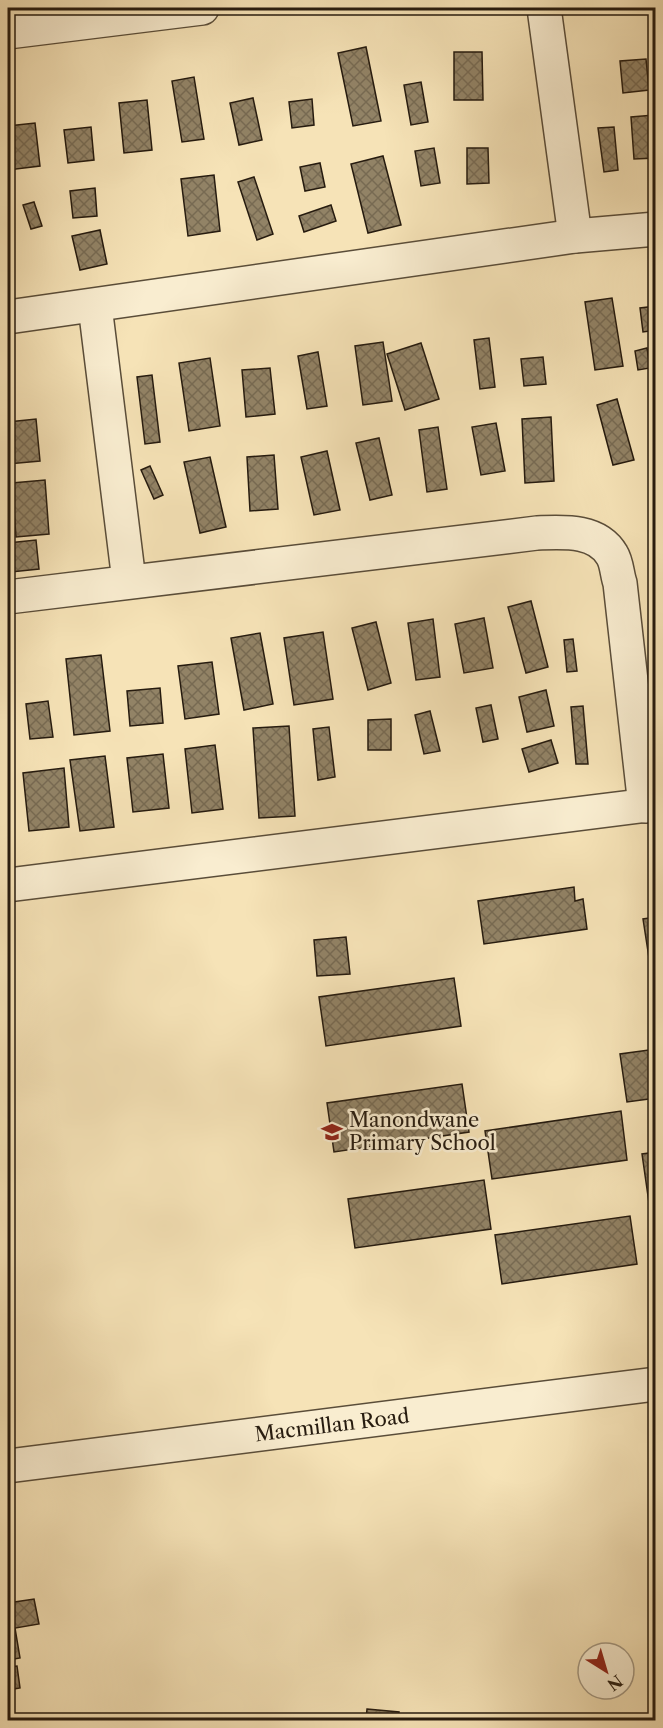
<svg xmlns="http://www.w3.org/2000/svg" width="663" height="1728" font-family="'Libre Caslon Text',serif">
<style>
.building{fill:url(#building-cross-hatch);stroke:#261b0f;stroke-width:1.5}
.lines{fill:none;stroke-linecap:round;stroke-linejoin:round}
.minor-casing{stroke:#5a4d39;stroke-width:36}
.minor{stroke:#f9edd0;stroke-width:33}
.labels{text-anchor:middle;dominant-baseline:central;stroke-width:5;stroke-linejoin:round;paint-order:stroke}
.poi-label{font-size:20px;fill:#261b0f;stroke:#f9edd0;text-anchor:start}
.street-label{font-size:20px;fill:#261b0f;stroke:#f9edd0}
</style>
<defs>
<pattern id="building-cross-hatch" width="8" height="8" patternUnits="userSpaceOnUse" patternTransform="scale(1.5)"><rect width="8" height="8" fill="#928366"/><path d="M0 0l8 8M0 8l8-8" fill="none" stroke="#776a52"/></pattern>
</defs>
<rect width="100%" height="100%" fill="#f6e3b7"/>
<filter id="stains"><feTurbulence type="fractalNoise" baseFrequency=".00333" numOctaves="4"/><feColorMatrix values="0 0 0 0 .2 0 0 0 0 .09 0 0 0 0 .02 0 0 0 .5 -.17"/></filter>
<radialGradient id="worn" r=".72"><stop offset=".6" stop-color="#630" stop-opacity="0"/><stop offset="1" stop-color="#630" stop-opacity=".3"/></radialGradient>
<g class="building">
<polygon points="366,47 381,121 353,126 338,53"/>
<polygon points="454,52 482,52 483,100 454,100"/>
<polygon points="646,59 649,90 623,93 620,61"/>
<polygon points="194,77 204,139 182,142 172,81"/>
<polygon points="421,82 428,122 411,125 404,85"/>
<polygon points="253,98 262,140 239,145 230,103"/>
<polygon points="312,99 314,125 292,128 289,102"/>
<polygon points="147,100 152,150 124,153 119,103"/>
<polygon points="654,115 656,158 634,159 631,117"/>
<polygon points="35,123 40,166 8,170 8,126"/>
<polygon points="91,127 94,160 68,163 64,130"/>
<polygon points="614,127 618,170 604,172 598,128"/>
<polygon points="434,148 440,183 421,186 415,151"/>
<polygon points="467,148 488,148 489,183 467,184"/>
<polygon points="383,156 401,225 368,233 351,164"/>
<polygon points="320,163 325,187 305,191 300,167"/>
<polygon points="214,175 220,231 188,236 181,179"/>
<polygon points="254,177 273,234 257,240 238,182"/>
<polygon points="95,188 97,216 73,218 70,191"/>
<polygon points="34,202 42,226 31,229 23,205"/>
<polygon points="331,205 336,221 304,232 299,216"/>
<polygon points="100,230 107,264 80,270 72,236"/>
<polygon points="612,298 623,366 595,370 585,302"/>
<polygon points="656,306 656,330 643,332 640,308"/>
<polygon points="489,338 495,387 480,389 474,340"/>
<polygon points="383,342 392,401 363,405 355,346"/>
<polygon points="421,343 439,399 405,410 387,354"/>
<polygon points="647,348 650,368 638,370 635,351"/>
<polygon points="318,352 327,406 307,409 298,356"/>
<polygon points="543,357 546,384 524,386 521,359"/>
<polygon points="210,358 220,426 189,431 179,363"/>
<polygon points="270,368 275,414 246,417 242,370"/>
<polygon points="152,375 160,442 145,444 137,377"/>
<polygon points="617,399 634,460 613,465 597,405"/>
<polygon points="551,417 554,481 525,483 522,419"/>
<polygon points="36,419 40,461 8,464 8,422"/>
<polygon points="496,423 505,471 481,475 472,427"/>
<polygon points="438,427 447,489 427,492 419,430"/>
<polygon points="379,438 392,495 370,500 356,443"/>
<polygon points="327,451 340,510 314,515 301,457"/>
<polygon points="274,455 278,509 250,511 247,457"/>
<polygon points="210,457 226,527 200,533 184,462"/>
<polygon points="150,466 163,495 154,499 141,470"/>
<polygon points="45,480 49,534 16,537 12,483"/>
<rect x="650" y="482" width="6" height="25"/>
<polygon points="36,540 39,569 11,572 8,543"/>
<polygon points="531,601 548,667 526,673 508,607"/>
<polygon points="484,618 493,668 464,673 455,624"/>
<polygon points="433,619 440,677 416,680 408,623"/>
<polygon points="376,622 391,683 368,690 352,628"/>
<polygon points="323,632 333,699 294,705 284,638"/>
<polygon points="260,633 273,704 244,710 231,638"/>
<polygon points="573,639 577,671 567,672 564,640"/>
<polygon points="101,655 110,731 74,735 66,659"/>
<polygon points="212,662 219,714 185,719 178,666"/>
<polygon points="160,688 163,723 130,726 127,691"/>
<polygon points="546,690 554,726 527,732 519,697"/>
<polygon points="48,701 53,737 30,739 26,704"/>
<polygon points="491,705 498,739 483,742 476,708"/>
<polygon points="583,706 588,764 576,764 571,707"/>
<polygon points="430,711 440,751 424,754 415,715"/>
<polygon points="391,719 391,750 368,750 368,720"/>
<polygon points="289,726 295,816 259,818 253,728"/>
<polygon points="329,727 335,777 318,780 313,729"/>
<polygon points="551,740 558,763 529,772 522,749"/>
<polygon points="215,745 223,809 192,813 185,749"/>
<polygon points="163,754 169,808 133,812 127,758"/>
<polygon points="105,756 114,827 80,831 70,760"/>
<polygon points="64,768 69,827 29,831 23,773"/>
<polygon points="574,887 575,901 583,899 587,929 484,944 478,901"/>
<polygon points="656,917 656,983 653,984 643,919"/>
<polygon points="346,937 350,974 317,976 314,940"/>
<polygon points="454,978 461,1026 326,1046 319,997"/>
<polygon points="656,1049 656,1098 627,1102 620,1054"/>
<polygon points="462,1084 469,1132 334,1152 327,1103"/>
<polygon points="621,1111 627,1160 492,1179 485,1131"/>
<polygon points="656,1152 656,1202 649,1203 642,1154"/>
<polygon points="484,1180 491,1229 355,1248 348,1199"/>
<polygon points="630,1216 637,1264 502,1284 495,1235"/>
<polygon points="34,1599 39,1624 15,1628 20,1658 8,1660 8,1603"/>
<polygon points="17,1666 20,1688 8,1690 8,1667"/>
<polygon points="367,1709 399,1712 398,1720 366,1720"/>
</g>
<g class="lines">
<defs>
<g id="minor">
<polyline points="544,8 575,236"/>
<polyline points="8,32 202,8"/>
<polyline points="95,306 129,581"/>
<polyline points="8,317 575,236 656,229"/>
<path d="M 8,597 L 537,533 C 563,532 597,529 612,555 C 617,563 617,575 620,583 L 645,806"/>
<polyline points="8,885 656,804"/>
<polyline points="8,1466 656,1384"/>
</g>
</defs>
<use href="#minor" class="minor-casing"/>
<use href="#minor" class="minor"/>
</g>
<defs>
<symbol id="school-bare" viewBox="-9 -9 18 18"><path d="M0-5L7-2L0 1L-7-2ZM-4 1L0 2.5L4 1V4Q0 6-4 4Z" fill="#8f2418" stroke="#f9edd0" stroke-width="2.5" paint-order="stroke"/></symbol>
</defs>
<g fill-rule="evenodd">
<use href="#school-bare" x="317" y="1117" width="30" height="30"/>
</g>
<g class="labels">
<g class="poi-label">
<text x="349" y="1120">Manondwane<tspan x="349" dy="23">Primary School</tspan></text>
</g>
<g class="street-label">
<text transform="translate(332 1425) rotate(-7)">Macmillan Road</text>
</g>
</g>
<rect width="663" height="1728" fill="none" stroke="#f6e3b7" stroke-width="30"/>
<rect x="9" y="9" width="645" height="1710" fill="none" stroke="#261b0f" stroke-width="3"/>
<rect x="15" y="15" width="633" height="1698" fill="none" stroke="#261b0f" stroke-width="1.5"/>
<g transform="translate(606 1671) rotate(143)"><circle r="28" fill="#f9edd0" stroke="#a59983" stroke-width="1.5"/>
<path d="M0-4.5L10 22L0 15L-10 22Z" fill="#8f2418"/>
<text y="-9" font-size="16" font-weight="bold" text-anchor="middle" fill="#261b0f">N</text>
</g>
<rect width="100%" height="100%" filter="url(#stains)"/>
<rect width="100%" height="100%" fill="url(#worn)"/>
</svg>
